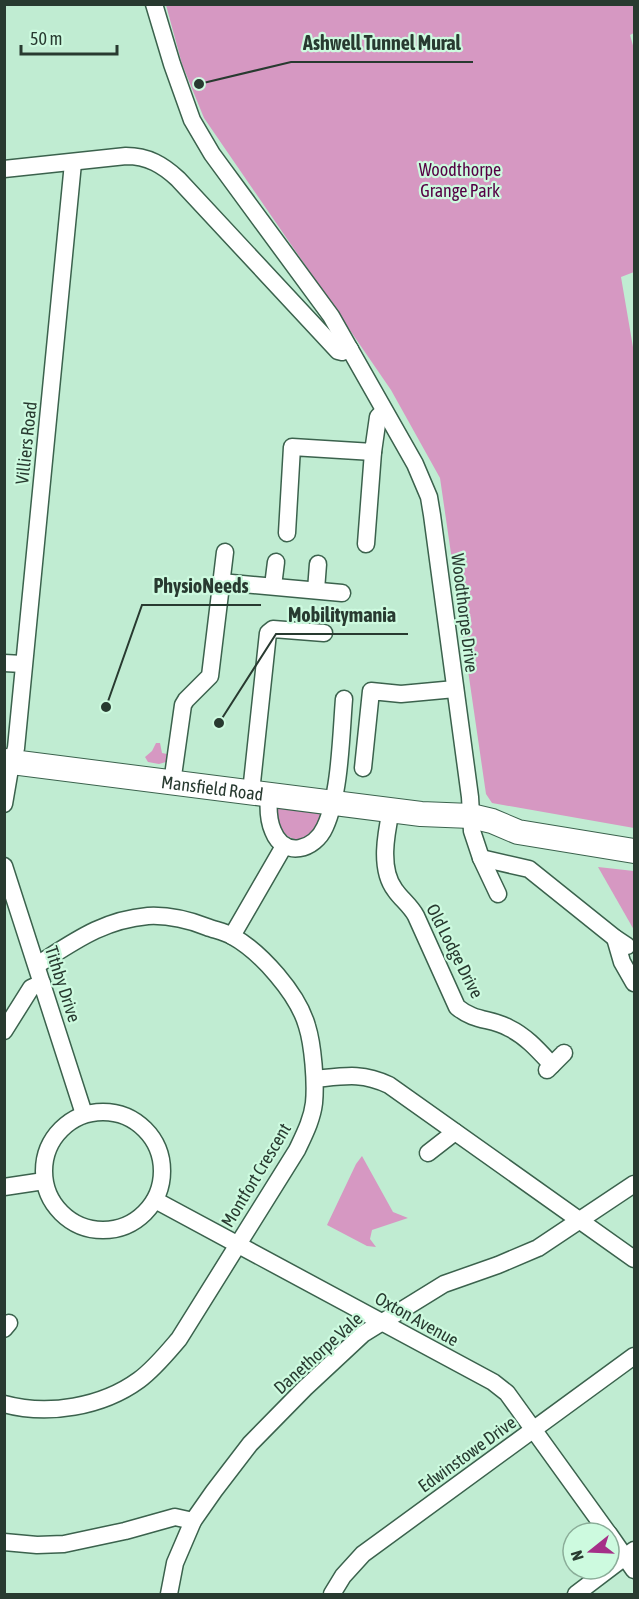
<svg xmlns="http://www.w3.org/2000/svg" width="639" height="1599" font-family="'Asap Condensed',sans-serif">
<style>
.green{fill:#d698c2}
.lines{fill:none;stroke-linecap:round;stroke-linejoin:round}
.minor-casing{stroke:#3b624d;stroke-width:19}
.highway-casing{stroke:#3b624d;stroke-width:26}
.minor{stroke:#fff;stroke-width:16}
.highway{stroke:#fff;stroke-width:24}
.labels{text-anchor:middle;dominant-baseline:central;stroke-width:4.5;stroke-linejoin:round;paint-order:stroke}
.park-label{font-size:18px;fill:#504;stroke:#cdfadf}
.street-label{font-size:18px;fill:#283a30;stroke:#cdfadf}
.leader{fill:none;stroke:#283a30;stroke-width:2}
.callout-dot{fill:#283a30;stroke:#cdfadf;stroke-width:2}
.callout-label{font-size:20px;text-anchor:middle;font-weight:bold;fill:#283a30;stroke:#cdfadf;stroke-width:4.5;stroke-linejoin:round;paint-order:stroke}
</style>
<rect width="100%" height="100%" fill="#c0ecd2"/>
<g class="green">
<polygon points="166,5 634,5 634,33 630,35 634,49 634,272 621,277 634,353 634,828 492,803 486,794 440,478 391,390 204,118 182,64"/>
<polygon points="156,743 160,743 162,753 167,754 166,762 159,764 148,762 145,757 152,751"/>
<path d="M 276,805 L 323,812 C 316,834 302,851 280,830 Z"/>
<polygon points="598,867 634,871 634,930"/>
<polygon points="362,1156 393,1212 408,1218 372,1230 370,1239 376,1247 367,1246 327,1225 356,1164"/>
</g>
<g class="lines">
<defs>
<g id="minor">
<polyline points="154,4 172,64 192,120 212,154 331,316 415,464 429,497 432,515 470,797 472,831 481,858 498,894"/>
<path d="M 4,169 L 126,156 C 148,156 163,165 178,179 L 338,351 L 342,352 L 350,349"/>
<polyline points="287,533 292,447 373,452 378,417 384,411"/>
<polyline points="366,544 373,452"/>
<polyline points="221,582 342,593"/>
<polyline points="273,586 276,562"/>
<polyline points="316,590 318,564"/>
<polyline points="4,663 23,664"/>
<polyline points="363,768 371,691 401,694 455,689"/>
<polyline points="172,783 183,705 186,700 210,676 225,552"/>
<polyline points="251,792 268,633 273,629 324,633"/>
<path d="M 269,795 C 268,807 268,820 273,831 C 284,859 315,850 325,827 C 340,795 341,736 344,699"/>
<polyline points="4,804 10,769 16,748 73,163"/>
<path d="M 391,810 C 386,834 379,869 395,890 C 401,899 410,905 416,916 L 457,1007 C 475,1022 491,1018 509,1028 C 526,1036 539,1051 552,1065"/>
<polyline points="481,858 529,869 615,938 627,946"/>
<polyline points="4,866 84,1114"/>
<polyline points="232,936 284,846"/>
<polyline points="615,938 622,962 634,983"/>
<polyline points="4,1031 31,988 42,983"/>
<polyline points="547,1070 564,1053"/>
<path d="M 315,1079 C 344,1076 362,1072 389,1085 L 634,1259"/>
<circle cx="103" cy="1171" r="59"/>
<polyline points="428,1153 455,1132"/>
<polyline points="4,1187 44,1181"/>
<polyline points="155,1200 493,1382 507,1393 608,1533"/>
<polyline points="4,1329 9,1323"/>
<path d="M 4,1404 C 48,1416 102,1407 139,1380 C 154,1369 167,1353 179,1339 L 297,1150 C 304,1135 312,1120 314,1103 C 316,1083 313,1045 307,1026 C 298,994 261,952 232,936 C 225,932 215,930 207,927 C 189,920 167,915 148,916 C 103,920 75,941 37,965"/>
<polyline points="609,1534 634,1570"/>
<polyline points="4,1542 37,1545 64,1544 125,1531 175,1517 193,1521"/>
<polyline points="169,1594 175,1563 193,1521 214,1491 250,1444 305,1388 363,1334 444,1284 498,1265 538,1248 634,1184"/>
<polyline points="332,1594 343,1576 363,1554 634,1356"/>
<polyline points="576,1594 634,1550"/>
</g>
<g id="highway">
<path id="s1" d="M 4,761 L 421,814 L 471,816 L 492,821 L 518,832 L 634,851"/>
</g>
</defs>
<use href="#minor" class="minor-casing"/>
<use href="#highway" class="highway-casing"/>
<use href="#minor" class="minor"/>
<use href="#highway" class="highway"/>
</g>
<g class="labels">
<g class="park-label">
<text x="460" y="169">Woodthorpe<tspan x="460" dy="21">Grange Park</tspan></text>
</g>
<g class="street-label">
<text transform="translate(26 443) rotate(-84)">Villiers Road</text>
<text transform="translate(465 613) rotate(83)">Woodthorpe Drive</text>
<text stroke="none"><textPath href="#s1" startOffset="210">Mansfield Road</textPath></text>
<text transform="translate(455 951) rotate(63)">Old Lodge Drive</text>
<text transform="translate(63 984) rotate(72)">Tithby Drive</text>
<text transform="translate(256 1175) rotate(-59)">Montfort Crescent</text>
<text transform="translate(417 1319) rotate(29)">Oxton Avenue</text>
<text transform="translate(318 1353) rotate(-42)">Danethorpe Vale</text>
<text transform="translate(467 1454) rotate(-36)">Edwinstowe Drive</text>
</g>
</g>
<path class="leader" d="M199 84L291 62H473M106 707L142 605H261M219 723L276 634H408"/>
<g class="callout-dot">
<circle cx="199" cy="84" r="6"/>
<circle cx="106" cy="707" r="6"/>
<circle cx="219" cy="723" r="6"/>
</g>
<g class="callout-label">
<text x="382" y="50">Ashwell Tunnel Mural</text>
<text x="201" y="593">PhysioNeeds</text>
<text x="342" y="622">Mobilitymania</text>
</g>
<rect width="639" height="1599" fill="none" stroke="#283a30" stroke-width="12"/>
<g transform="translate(591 1551) rotate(252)"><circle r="28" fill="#cdfadf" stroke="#8bad99" stroke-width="1.5"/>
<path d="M0-4.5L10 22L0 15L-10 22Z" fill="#a52f88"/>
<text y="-9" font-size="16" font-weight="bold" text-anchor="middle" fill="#283a30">N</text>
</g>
<path d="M21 45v9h96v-9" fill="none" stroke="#283a30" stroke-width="3"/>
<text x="30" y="45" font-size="18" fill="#283a30" stroke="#cdfadf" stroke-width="4.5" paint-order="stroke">50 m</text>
</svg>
